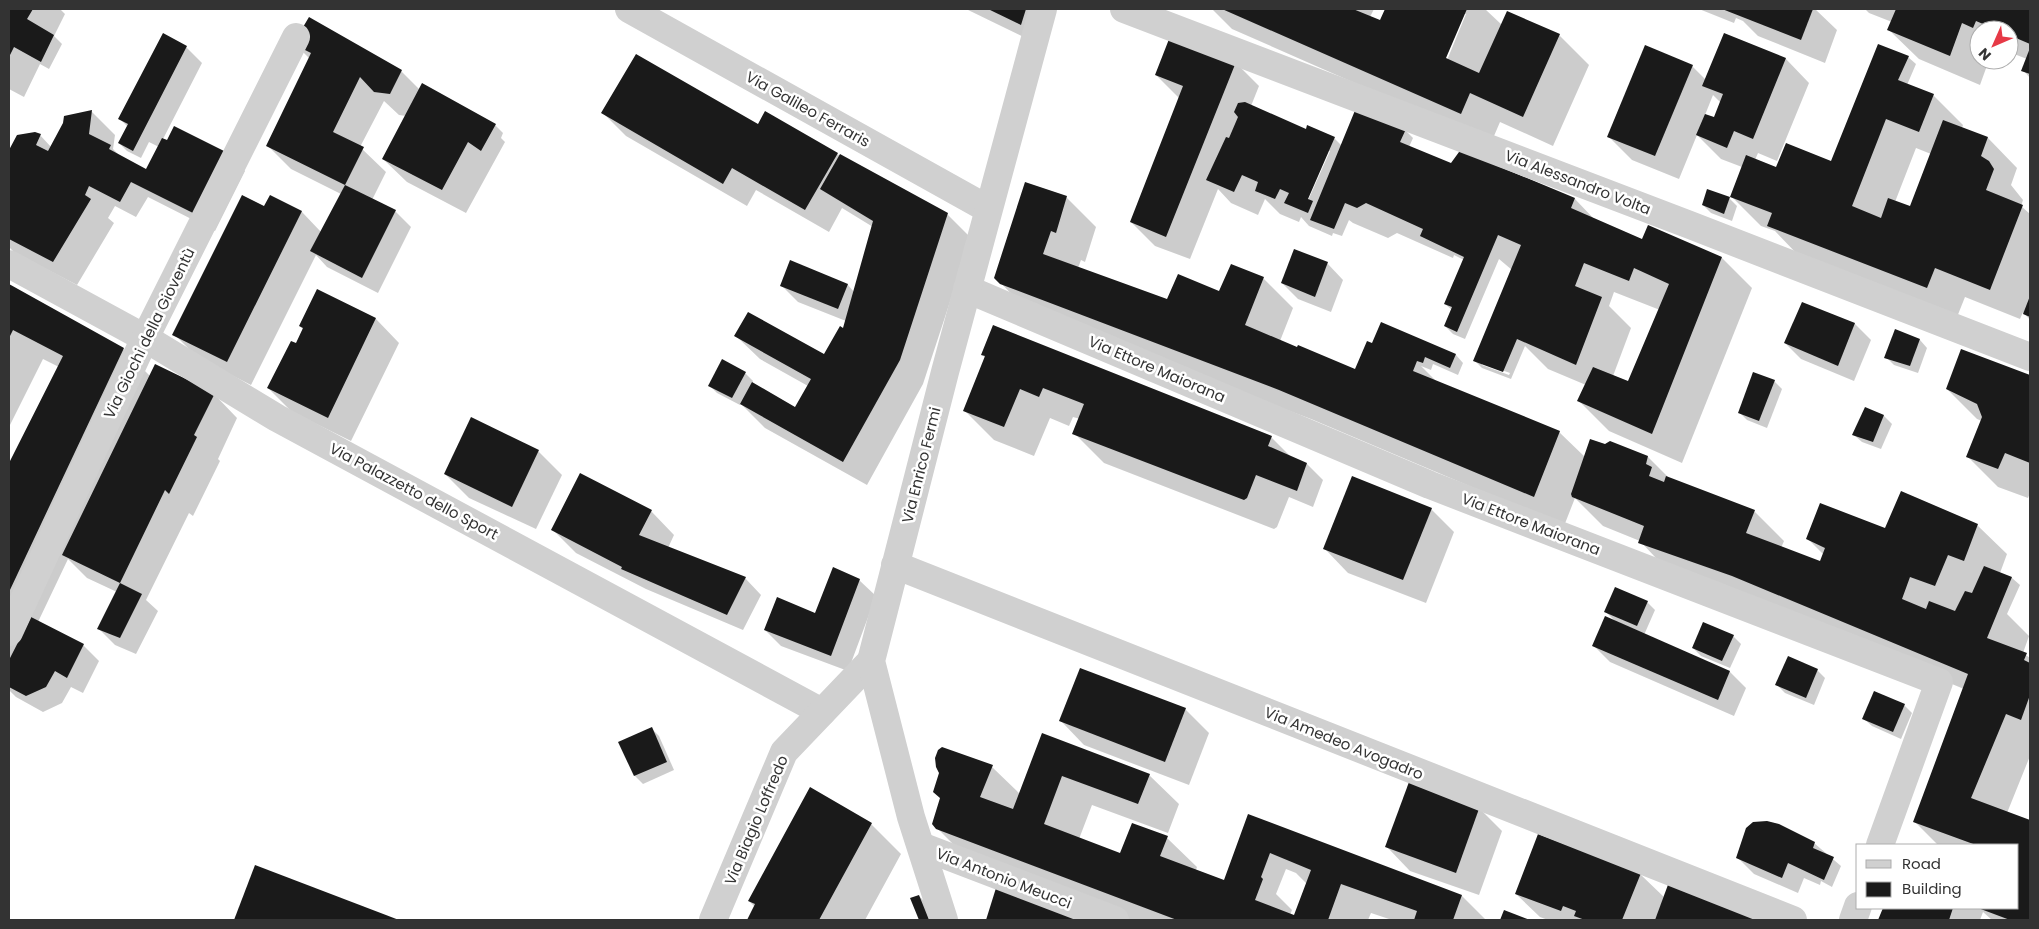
<svg xmlns="http://www.w3.org/2000/svg" width="2039" height="929" font-family="Poppins,sans-serif">
<style>
.shadow{fill:#0003;fill-rule:evenodd}
.building{fill:#1a1a1a;fill-rule:evenodd}
.lines{fill:none;stroke-linecap:round;stroke-linejoin:round}
.minor{stroke:#d0d0d0;stroke-width:28}
.labels{text-anchor:middle;dominant-baseline:central;stroke-width:5;stroke-linejoin:round;paint-order:stroke}
.street-label{font-size:15px;fill:#333;stroke:#fff}
</style>
<rect width="100%" height="100%" fill="#fff"/>
<g class="shadow">
<polygon points="9,9 60,9 65,14 54,36 62,44 49,69 40,64 24,97 9,89"/>
<polygon points="966,9 1056,9 1044,47"/>
<path d="M 1212,9 L 1374,9 L 1370,17 L 1380,22 L 1386,9 L 1485,9 L 1502,25 L 1559,35 L 1589,65 L 1553,146 L 1500,122 L 1491,143 L 1232,29 ZM 1464,14 L 1466,14 L 1445,65 L 1442,64 Z"/>
<polygon points="1699,9 1815,9 1837,30 1825,63 1758,36 1743,21 1736,18 1734,23"/>
<polygon points="1865,9 2030,9 2030,78 2023,70 2027,59 2009,52 2009,30 1979,30 1979,60 1989,60 1980,85 1919,59 1889,30 1892,22 1869,13"/>
<path d="M 1724,35 L 1786,59 L 1809,83 L 1777,161 L 1758,153 L 1755,160 L 1777,169 L 1832,163 L 1908,57 L 1916,64 L 1907,85 L 1933,95 L 1963,125 L 1962,128 L 1988,138 L 2017,168 L 2011,185 L 2023,200 L 2021,206 L 2030,214 L 2030,320 L 2023,312 L 2020,319 L 1965,297 L 1957,317 L 1798,255 L 1775,231 L 1761,226 L 1731,196 L 1742,167 L 1721,159 L 1697,135 L 1679,179 L 1632,160 L 1608,136 L 1692,66 L 1706,80 ZM 1713,95 L 1721,103 L 1714,119 L 1705,115 ZM 1916,148 L 1931,154 L 1910,208 L 1895,202 Z"/>
<polygon points="295,44 401,71 420,90 495,125 503,133 501,138 505,142 466,213 407,182 383,159 406,116 399,115 384,101 360,147 386,172 372,200 395,211 411,227 378,293 327,267 316,255 251,385 198,358 174,334 265,207 270,197 302,212 321,232 341,194 291,169 267,145 310,59"/>
<polygon points="186,47 202,63 163,139 229,155 245,171 215,231 148,197 136,217 115,206 108,218 114,223 77,285 15,253 9,247 9,153 18,136 40,135 51,147 64,124 65,117 92,112 115,135 113,149 120,156 147,170 159,147 149,142 141,158 127,151 119,143 128,127 120,119"/>
<path d="M 1236,63 L 1259,86 L 1251,106 L 1306,130 L 1334,138 L 1342,146 L 1405,130 L 1413,138 L 1409,147 L 1451,164 L 1464,153 L 1575,199 L 1595,220 L 1643,241 L 1722,258 L 1752,288 L 1682,463 L 1609,431 L 1579,401 L 1586,385 L 1548,369 L 1525,346 L 1511,379 L 1482,368 L 1474,360 L 1512,270 L 1499,259 L 1465,339 L 1453,334 L 1445,326 L 1452,310 L 1445,304 L 1464,260 L 1454,255 L 1453,258 L 1397,233 L 1388,238 L 1353,223 L 1349,220 L 1342,236 L 1333,233 L 1332,236 L 1309,226 L 1301,217 L 1299,222 L 1280,214 L 1265,199 L 1258,215 L 1231,203 L 1218,189 L 1190,259 L 1155,246 L 1131,222 L 1180,99 L 1156,75 ZM 1327,151 L 1330,151 L 1306,205 L 1304,204 ZM 1614,292 L 1660,310 L 1629,383 L 1613,376 L 1631,328 L 1609,306 ZM 1482,363 L 1510,373 L 1509,375 L 1482,365 Z"/>
<polygon points="603,113 758,126 837,154 947,214 971,238 923,384 867,485 765,428 741,404 740,405 717,393 709,385 745,373 753,381 752,383 796,408 808,386 760,359 736,336 824,356 843,330 846,321 798,302 782,286 848,285 854,292 873,227 842,208 829,232 756,190 747,206 626,136"/>
<polygon points="1066,197 1096,227 1085,262 1081,260 1078,268 1168,301 1219,293 1263,278 1293,308 1280,341 1356,371 1378,346 1456,355 1463,363 1458,375 1433,364 1431,370 1421,366 1437,382 1559,432 1585,457 1610,442 1648,457 1670,479 1754,511 1784,541 1781,548 1820,563 1824,555 1808,539 1886,530 1977,525 2007,554 2000,573 2012,578 2020,585 2007,614 2029,636 2023,653 2030,658 2030,756 2007,813 2030,822 2030,920 1992,920 1983,912 1980,920 1879,920 1884,908 2018,908 2018,845 1938,845 1915,822 1964,689 1763,606 1669,572 1640,541 1603,526 1575,498 1564,526 1311,419 1031,314 995,277"/>
<polygon points="1729,198 1737,206 1732,221 1711,213 1703,205"/>
<polygon points="1327,263 1343,280 1331,312 1298,299 1282,283"/>
<polygon points="9,286 123,349 150,376 214,394 237,418 218,459 220,461 193,516 189,513 146,600 158,611 136,654 115,645 99,629 117,592 87,578 68,559 38,622 83,645 99,661 83,693 71,687 62,703 43,712 16,697 9,690 9,466 59,367 43,359 9,427"/>
<polygon points="317,291 376,319 399,343 351,441 292,412 268,388 296,344 303,329 300,326"/>
<polygon points="1802,303 1855,324 1871,340 1854,381 1801,359 1785,343"/>
<polygon points="1920,340 1927,348 1918,373 1894,365 1886,357"/>
<polygon points="1962,350 2030,376 2030,493 2028,498 1998,487 1968,457 1982,421 1977,419 1947,389"/>
<polygon points="982,355 1271,437 1291,457 1307,464 1323,480 1313,507 1289,497 1277,527 1274,529 1104,463 1074,433 1080,419 1073,417 1069,426 1050,418 1034,456 994,440 965,411 986,358"/>
<polygon points="1774,381 1782,389 1767,428 1747,420 1739,412"/>
<polygon points="1866,409 1884,416 1892,424 1881,449 1862,442 1854,435"/>
<polygon points="538,451 562,475 536,529 469,498 445,474"/>
<polygon points="1431,509 1454,532 1426,603 1348,573 1325,549"/>
<polygon points="651,511 674,535 668,548 745,578 761,595 743,630 646,589 576,553 552,529"/>
<polygon points="859,580 876,596 848,671 781,646 765,630 816,614"/>
<polygon points="1647,602 1655,610 1644,635 1730,672 1746,688 1734,716 1610,662 1594,646 1616,622 1606,612"/>
<polygon points="1733,636 1741,644 1730,668 1701,656 1693,648"/>
<polygon points="1817,670 1825,678 1814,705 1785,693 1777,685"/>
<polygon points="1904,705 1912,713 1901,739 1872,726 1864,719"/>
<polygon points="1185,709 1209,733 1189,785 1084,745 1061,721"/>
<polygon points="651,728 659,736 674,770 643,784 635,776 620,742"/>
<path d="M 1042,734 L 1149,775 L 1179,804 L 1168,833 L 1092,805 L 1079,839 L 1121,855 L 1167,838 L 1197,867 L 1196,870 L 1225,881 L 1249,816 L 1462,896 L 1486,920 L 1392,920 L 1371,913 L 1368,920 L 1130,920 L 968,859 L 937,828 L 992,767 L 1020,794 ZM 1286,869 L 1296,873 L 1307,884 L 1295,916 L 1290,915 L 1292,910 L 1276,894 Z"/>
<polygon points="1479,808 1502,831 1479,895 1410,871 1387,847"/>
<polygon points="871,824 901,854 865,920 748,920 755,907 749,901"/>
<polygon points="1814,843 1841,866 1832,887 1821,881 1820,885 1804,878 1798,893 1754,874 1738,858"/>
<polygon points="256,867 396,920 236,920"/>
<polygon points="1640,874 1665,898 1767,920 1548,920 1540,917 1516,894"/>
<polygon points="997,889 1077,920 987,920"/>
<polygon points="919,896 927,904 933,920 920,920 911,899"/>
</g>
<g class="building">
<polygon points="9,9 33,9 27,19 54,35 41,62 14,47 9,57"/>
<polygon points="988,9 1026,9 1021,25"/>
<polygon points="1222,9 1353,9 1380,20 1385,9 1467,9 1446,58 1479,73 1507,11 1560,34 1523,117 1470,93 1461,114"/>
<polygon points="1722,9 1813,9 1801,40"/>
<polygon points="1896,9 2030,9 2030,44 2009,35 2009,30 1997,30 1976,21 1973,28 1962,23 1950,56 1887,30"/>
<polygon points="309,17 402,70 390,94 374,92 360,77 333,132 364,147 345,185 266,146 311,53 293,44"/>
<polygon points="163,33 187,46 133,151 118,143 128,124 118,119"/>
<polygon points="1724,33 1786,58 1753,139 1734,131 1727,148 1696,135 1705,114 1714,117 1723,94 1702,86"/>
<polygon points="1171,34 1236,62 1166,237 1130,222 1183,86 1155,75"/>
<polygon points="1878,44 1909,56 1898,80 1934,94 1919,132 1886,119 1852,206 1881,218 1888,198 1910,206 1943,120 1988,137 1981,156 1989,161 1994,169 1986,190 2023,205 1990,290 1935,268 1927,288 1767,226 1772,213 1730,197 1746,155 1776,167 1786,143 1831,161"/>
<polygon points="1645,45 1693,65 1655,156 1607,137"/>
<polygon points="2030,48 2030,74 2021,71"/>
<polygon points="636,54 758,124 765,111 838,153 805,210 732,168 723,184 601,113"/>
<polygon points="422,83 496,124 481,151 468,142 442,190 382,159"/>
<polygon points="1245,102 1306,129 1307,125 1335,137 1308,199 1313,201 1308,213 1284,203 1289,193 1280,189 1275,199 1255,191 1258,182 1242,175 1234,192 1206,180 1226,137 1229,138 1238,117 1234,112 1238,103"/>
<polygon points="1356,108 1406,129 1400,142 1451,163 1459,152 1464,152 1575,198 1571,208 1642,239 1648,225 1722,257 1652,434 1577,401 1593,367 1628,381 1669,284 1634,268 1629,281 1584,263 1575,286 1602,297 1576,365 1517,339 1503,372 1473,361 1521,245 1498,235 1457,332 1444,326 1452,307 1444,304 1464,257 1420,236 1423,229 1366,203 1357,208 1345,203 1334,229 1310,220"/>
<polygon points="92,110 89,134 111,145 109,149 146,169 162,138 167,140 174,126 230,154 199,216 131,182 120,202 89,186 85,195 91,199 53,262 9,239 9,150 17,135 35,132 41,134 36,145 48,151 63,123 64,116"/>
<polygon points="840,154 948,213 900,360 843,462 740,404 752,382 795,407 811,379 734,336 748,312 824,354 840,326 843,328 873,221 820,189"/>
<polygon points="1025,182 1067,196 1056,233 1051,231 1043,254 1167,299 1178,274 1219,291 1231,264 1264,277 1245,325 1297,347 1298,345 1355,369 1367,341 1372,343 1381,322 1456,354 1450,368 1425,357 1423,363 1417,361 1413,371 1560,431 1534,497 1279,390 1000,284 994,278"/>
<polygon points="345,185 396,210 362,278 310,251"/>
<polygon points="1707,189 1730,197 1724,214 1702,205"/>
<polygon points="242,195 264,206 270,195 302,211 227,362 172,335"/>
<polygon points="1294,249 1328,262 1315,297 1281,283"/>
<polygon points="790,260 848,284 838,309 780,286"/>
<polygon points="9,284 124,348 9,592 9,463 63,356 13,330 9,338"/>
<polygon points="317,289 376,318 328,418 267,388 291,341 296,343 303,328 299,326"/>
<polygon points="2030,296 2030,317 2023,314"/>
<polygon points="1802,302 1855,323 1838,366 1784,343"/>
<polygon points="993,325 1272,436 1268,446 1307,463 1297,491 1256,475 1247,498 1244,500 1072,434 1084,404 1043,388 1039,397 1020,389 1004,427 963,411 985,356 981,355"/>
<polygon points="1895,329 1920,339 1910,366 1884,358"/>
<polygon points="1961,349 2030,375 2030,463 2005,453 1998,469 1966,457 1982,417 1977,404 1946,389"/>
<polygon points="722,359 746,372 732,398 708,386"/>
<polygon points="155,364 215,393 194,435 197,437 169,494 165,490 120,583 62,555"/>
<polygon points="1753,372 1775,380 1759,421 1738,413"/>
<polygon points="1865,407 1884,415 1873,442 1852,435"/>
<polygon points="471,417 539,450 512,507 444,474"/>
<polygon points="1590,439 1605,444 1610,441 1648,456 1646,464 1652,467 1649,476 1664,482 1666,476 1755,510 1746,533 1820,561 1825,548 1806,539 1820,503 1885,528 1901,491 1978,524 1964,561 1948,555 1935,586 1910,577 1902,599 1926,609 1929,601 1955,611 1965,591 1972,593 1984,566 2012,577 1987,638 2027,653 2024,660 2030,663 2030,695 2021,720 2006,714 1971,798 2030,820 2030,920 2010,920 1978,908 2018,908 2018,845 1976,845 1913,822 1968,674 1732,576 1638,543 1644,526 1572,497 1571,494"/>
<polygon points="580,473 652,510 639,535 746,577 727,615 621,569 622,567 551,530"/>
<polygon points="1352,476 1432,508 1403,580 1323,549"/>
<polygon points="833,567 860,579 831,656 764,630 777,597 815,613"/>
<polygon points="120,583 142,594 120,638 97,629"/>
<polygon points="1615,587 1648,601 1637,626 1604,612"/>
<polygon points="1605,616 1730,671 1718,700 1592,646"/>
<polygon points="31,617 84,644 67,678 55,671 46,687 26,696 9,687 9,660"/>
<polygon points="1703,622 1734,635 1722,661 1692,648"/>
<polygon points="1788,656 1818,669 1806,698 1775,685"/>
<polygon points="1080,668 1186,708 1165,762 1059,721"/>
<polygon points="1874,691 1905,704 1893,732 1862,719"/>
<polygon points="652,727 667,762 634,776 618,742"/>
<path d="M 1042,733 L 1150,774 L 1138,804 L 1062,776 L 1044,824 L 1120,853 L 1132,823 L 1168,836 L 1160,856 L 1224,880 L 1248,814 L 1462,895 L 1453,920 L 1414,920 L 1417,911 L 1341,884 L 1328,920 L 1177,920 L 936,829 L 932,824 L 940,798 L 933,792 L 939,773 L 936,767 L 935,758 L 938,750 L 942,747 L 993,765 L 980,797 L 1013,809 ZM 1270,853 L 1311,870 L 1294,915 L 1255,900 L 1263,879 L 1261,877 Z"/>
<polygon points="1409,782 1480,806 1456,873 1385,847"/>
<polygon points="810,787 872,823 819,920 747,920 755,904 748,901"/>
<polygon points="1767,821 1779,824 1815,842 1813,848 1834,857 1824,880 1788,863 1782,878 1736,858 1746,828 1753,822"/>
<polygon points="1538,834 1641,873 1622,920 1585,920 1574,916 1576,911 1563,906 1561,911 1515,894"/>
<polygon points="255,865 399,920 234,920"/>
<polygon points="1669,882 1770,920 1655,920"/>
<polygon points="996,888 1081,920 986,920"/>
<polygon points="919,895 929,920 919,920 910,898"/>
<polygon points="1883,908 1953,908 1949,920 1878,920"/>
<polygon points="1504,910 1530,920 1500,920"/>
</g>
<g class="lines">
<g class="minor">
<polyline points="629,9 988,209"/>
<polyline points="1124,9 1690,225 2030,357"/>
<polyline points="9,264 145,338 277,418 822,712"/>
<polyline points="967,289 1430,485 1939,682 1880,845"/>
<polyline points="895,565 1793,920"/>
<polyline points="9,632 145,338 296,37"/>
<polyline points="921,846 1115,920"/>
<polyline points="713,920 784,752 871,661"/>
<polyline points="944,920 911,817 871,661 945,372 1043,9"/>
<polyline points="1853,920 1858,906"/>
</g>
</g>
<g class="labels">
<g class="street-label">
<text transform="translate(808 109) rotate(29)">Via Galileo Ferraris</text>
<text transform="translate(1578 182) rotate(21)">Via Alessandro Volta</text>
<text transform="translate(149 333) rotate(-64)">Via Giochi della Gioventù</text>
<text transform="translate(1157 369) rotate(23)">Via Ettore Maiorana</text>
<text transform="translate(921 465) rotate(-76)">Via Enrico Fermi</text>
<text transform="translate(414 491) rotate(28)">Via Palazzetto dello Sport</text>
<text transform="translate(1531 524) rotate(21)">Via Ettore Maiorana</text>
<text transform="translate(1344 743) rotate(22)">Via Amedeo Avogadro</text>
<text transform="translate(756 820) rotate(-67)">Via Biagio Loffredo</text>
<text transform="translate(1004 878) rotate(21)">Via Antonio Meucci</text>
</g>
</g>
<rect width="2039" height="929" fill="none" stroke="#333333" stroke-width="20"/>
<rect x="1856" y="844" width="162" height="65" fill="#ffffff" stroke="#adadad"/>
<rect x="1866" y="860" width="25" height="8" fill="#d0d0d0" stroke="#adadad"/>
<text x="1902" y="869" font-size="15" fill="#333333">Road</text>
<rect x="1866" y="882" width="25" height="15" fill="#1a1a1a" stroke="#adadad"/>
<text x="1902" y="894" font-size="15" fill="#333333">Building</text>
<g transform="translate(1994 45) rotate(225)"><circle r="24" fill="#ffffff" stroke="#adadad"/>
<path d="M0-4L9 19L0 12L-9 19Z" fill="#e63946"/>
<text y="-8" font-size="14" font-weight="bold" text-anchor="middle" fill="#333333">N</text>
</g>
</svg>
